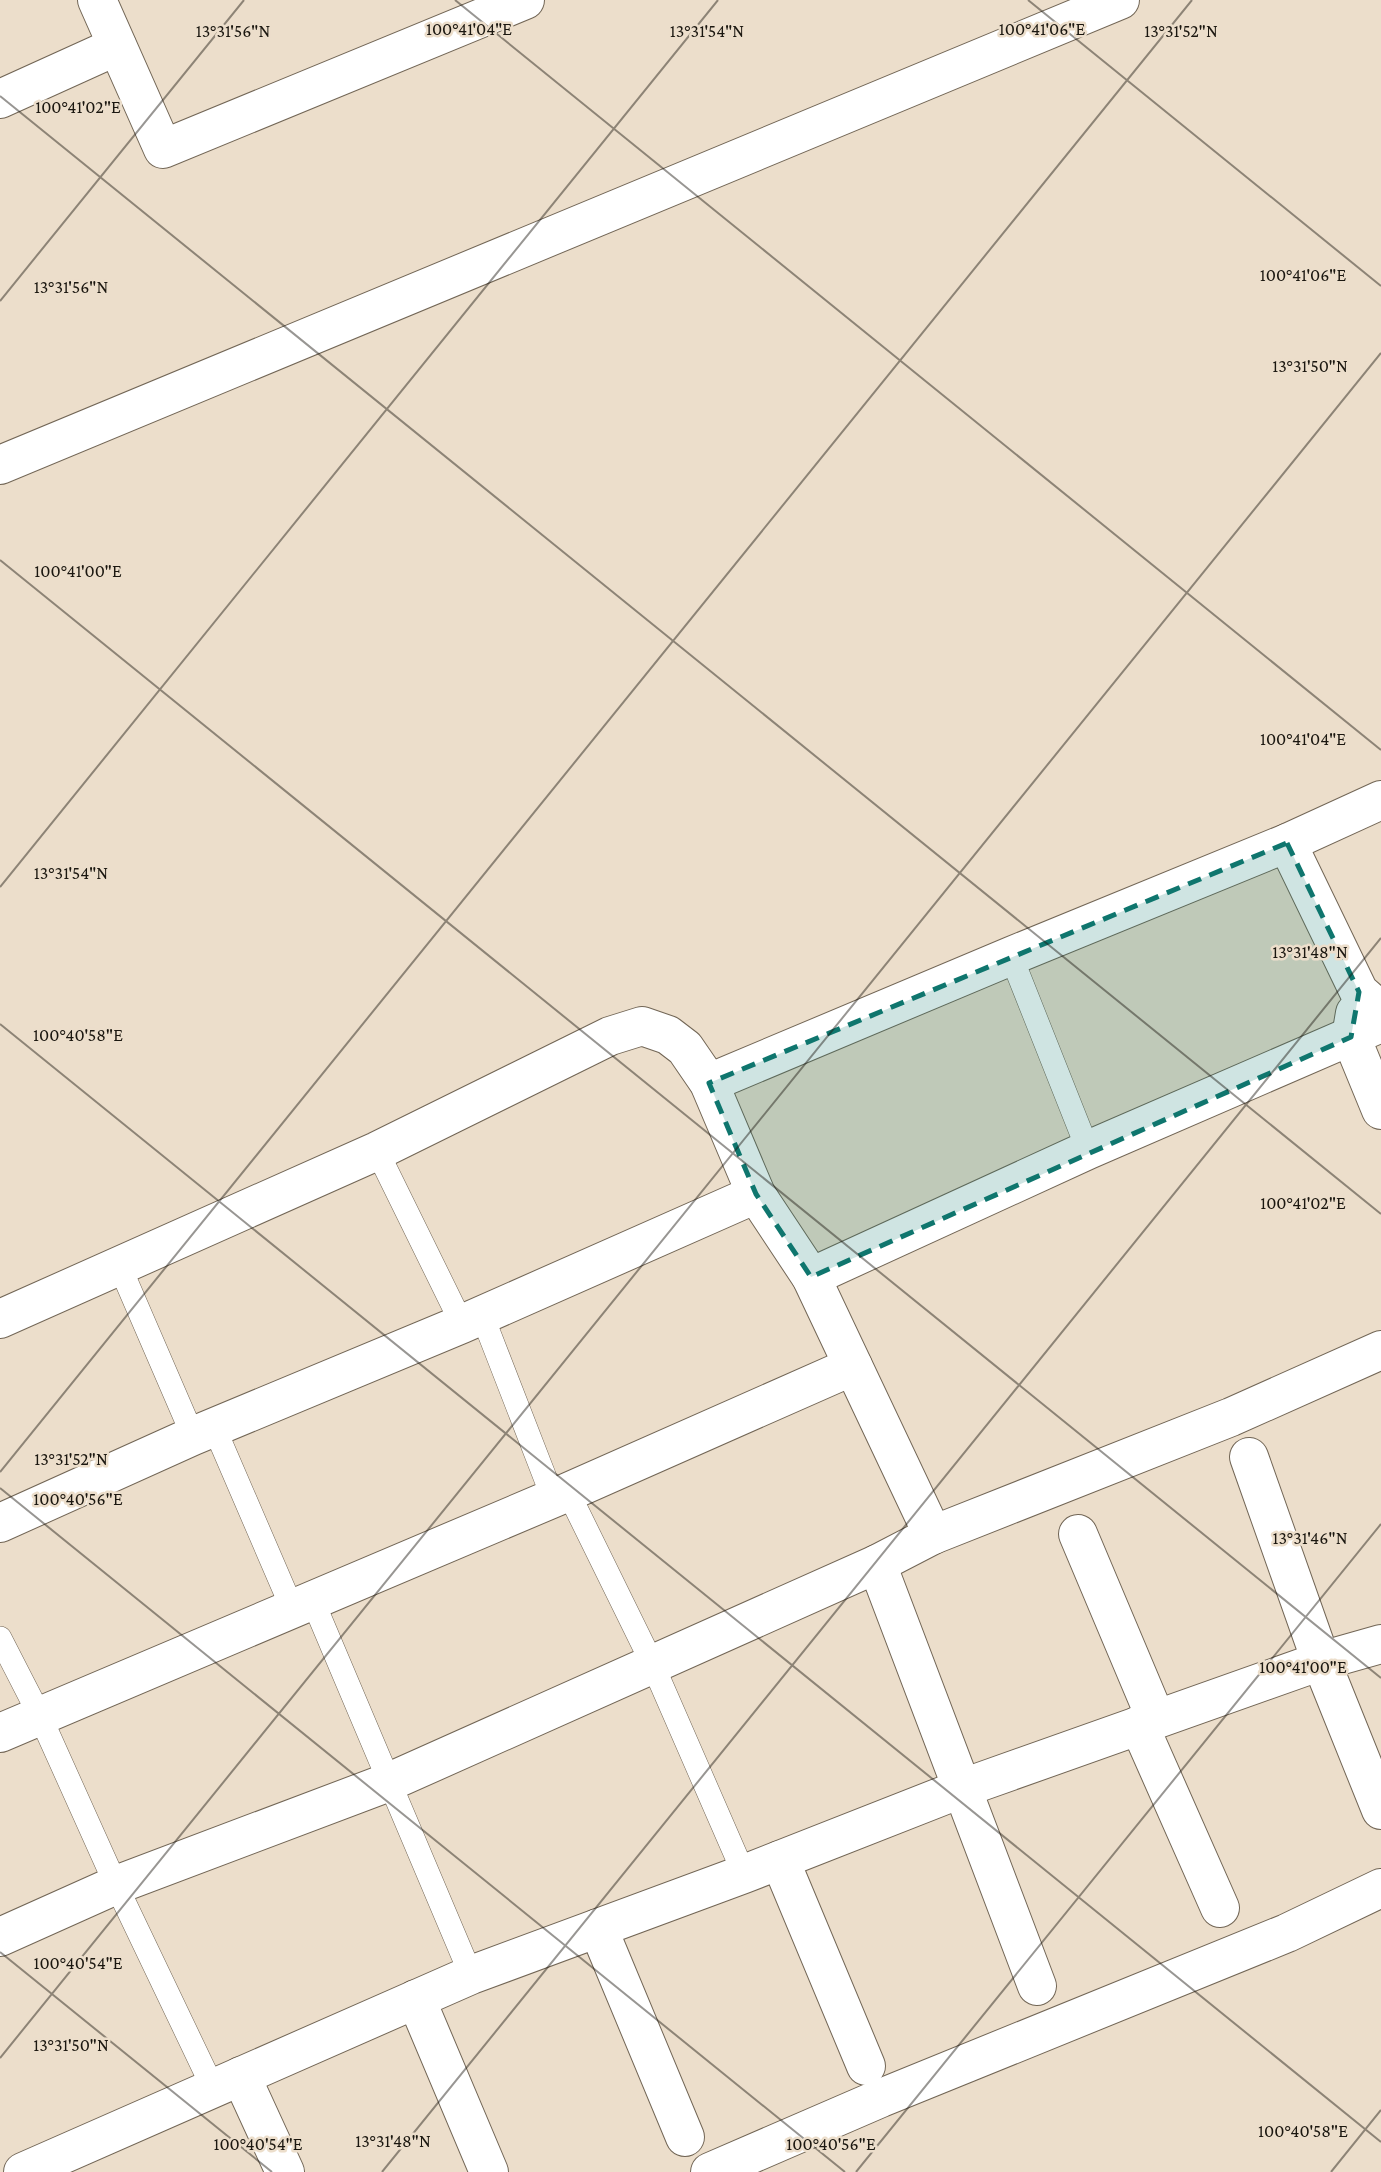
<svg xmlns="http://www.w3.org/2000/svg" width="1381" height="2172" font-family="'Crimson Pro',serif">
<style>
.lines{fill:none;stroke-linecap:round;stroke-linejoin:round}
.lane-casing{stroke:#726656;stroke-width:24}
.street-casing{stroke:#726656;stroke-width:40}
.lane{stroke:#fff;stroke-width:23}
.street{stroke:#fff;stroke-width:38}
.marked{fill:#0f766e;fill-opacity:0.2;stroke:#0f766e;stroke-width:5;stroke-dasharray:14 9;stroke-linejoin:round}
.ticks{fill:none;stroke:#1b1710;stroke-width:2;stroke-opacity:0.45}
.ticks-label{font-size:18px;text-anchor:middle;fill:#1b1710;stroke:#ecdecb;stroke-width:5;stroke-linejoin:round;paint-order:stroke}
</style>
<rect width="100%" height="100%" fill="#ecdecb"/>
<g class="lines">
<defs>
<g id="lane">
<polyline points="1011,956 1088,1150"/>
<polyline points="377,1151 462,1324"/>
<polyline points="120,1267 193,1436"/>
<polyline points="482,1315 553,1498"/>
<polyline points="214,1427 292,1608"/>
<polyline points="568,1492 652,1663 744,1874"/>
<polyline points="312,1599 471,1975"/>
<polyline points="0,1638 40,1716 116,1885 213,2088"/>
</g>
<g id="street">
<polyline points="97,0 163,149 525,0"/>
<polyline points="0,99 117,46"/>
<polyline points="0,465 1120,0"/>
<polyline points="1287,843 1359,992 1381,1011"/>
<polyline points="1355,1013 1351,1037 1381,1110"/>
<polyline points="709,1083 1011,956 1287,843 1381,800"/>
<polyline points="811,1277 1088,1150 1381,1023"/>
<polyline points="0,1319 377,1151 610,1036 642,1026 668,1035 685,1048 709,1083 756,1194 811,1277 933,1535"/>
<polyline points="1249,1457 1321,1661 1381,1810"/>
<polyline points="0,1523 193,1436 462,1324 756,1194"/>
<polyline points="1078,1534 1156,1719"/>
<polyline points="877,1564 1037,1986"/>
<polyline points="1139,1725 1220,1908"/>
<polyline points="0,1733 568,1492 853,1366"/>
<polyline points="780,1860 866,2066"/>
<polyline points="598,1928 685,2137"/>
<polyline points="0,1937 116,1885 389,1782 877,1564 933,1535 1231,1417 1381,1350"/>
<polyline points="416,1999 489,2172"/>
<polyline points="241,2076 285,2172"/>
<polyline points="23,2172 471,1975 744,1874 963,1788 1321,1661 1381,1644"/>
<polyline points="710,2172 881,2098 1287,1933 1381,1888"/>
</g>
</defs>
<use href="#lane" class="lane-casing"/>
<use href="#street" class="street-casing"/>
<use href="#lane" class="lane"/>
<use href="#street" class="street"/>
</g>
<path class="marked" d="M 1287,843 L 1359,992 L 1351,1037 L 811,1277 L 756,1194 L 709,1083 Z"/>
<path class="ticks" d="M 455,0 L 1381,750M 1028,0 L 1381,286M 0,96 L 1381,1214M 0,301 L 244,0M 0,560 L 1381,1678M 0,887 L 718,0M 0,1024 L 1381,2142M 0,1472 L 1192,0M 0,1488 L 845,2172M 0,1952 L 272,2172M 0,2058 L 1381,353M 382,2172 L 1381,938M 856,2172 L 1381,1524M 1331,2172 L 1381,2110"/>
<g class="ticks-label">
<text x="469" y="35">100°41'04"E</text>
<text x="1042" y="35">100°41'06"E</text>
<text x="233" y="37">13°31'56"N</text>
<text x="707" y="37">13°31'54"N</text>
<text x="1181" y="37">13°31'52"N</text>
<text x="78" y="113">100°41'02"E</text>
<text x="1303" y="281">100°41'06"E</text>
<text x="71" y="293">13°31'56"N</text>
<text x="1310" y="372">13°31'50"N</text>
<text x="78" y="577">100°41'00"E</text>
<text x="1303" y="745">100°41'04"E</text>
<text x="71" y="879">13°31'54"N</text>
<text x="1310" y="958">13°31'48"N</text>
<text x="78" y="1041">100°40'58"E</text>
<text x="1303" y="1209">100°41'02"E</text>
<text x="71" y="1465">13°31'52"N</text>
<text x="78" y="1505">100°40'56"E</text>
<text x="1310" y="1544">13°31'46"N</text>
<text x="1303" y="1673">100°41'00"E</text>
<text x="78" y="1969">100°40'54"E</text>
<text x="71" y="2051">13°31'50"N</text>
<text x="1303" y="2137">100°40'58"E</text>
<text x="393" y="2147">13°31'48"N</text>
<text x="258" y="2150">100°40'54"E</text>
<text x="831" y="2150">100°40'56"E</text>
</g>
</svg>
